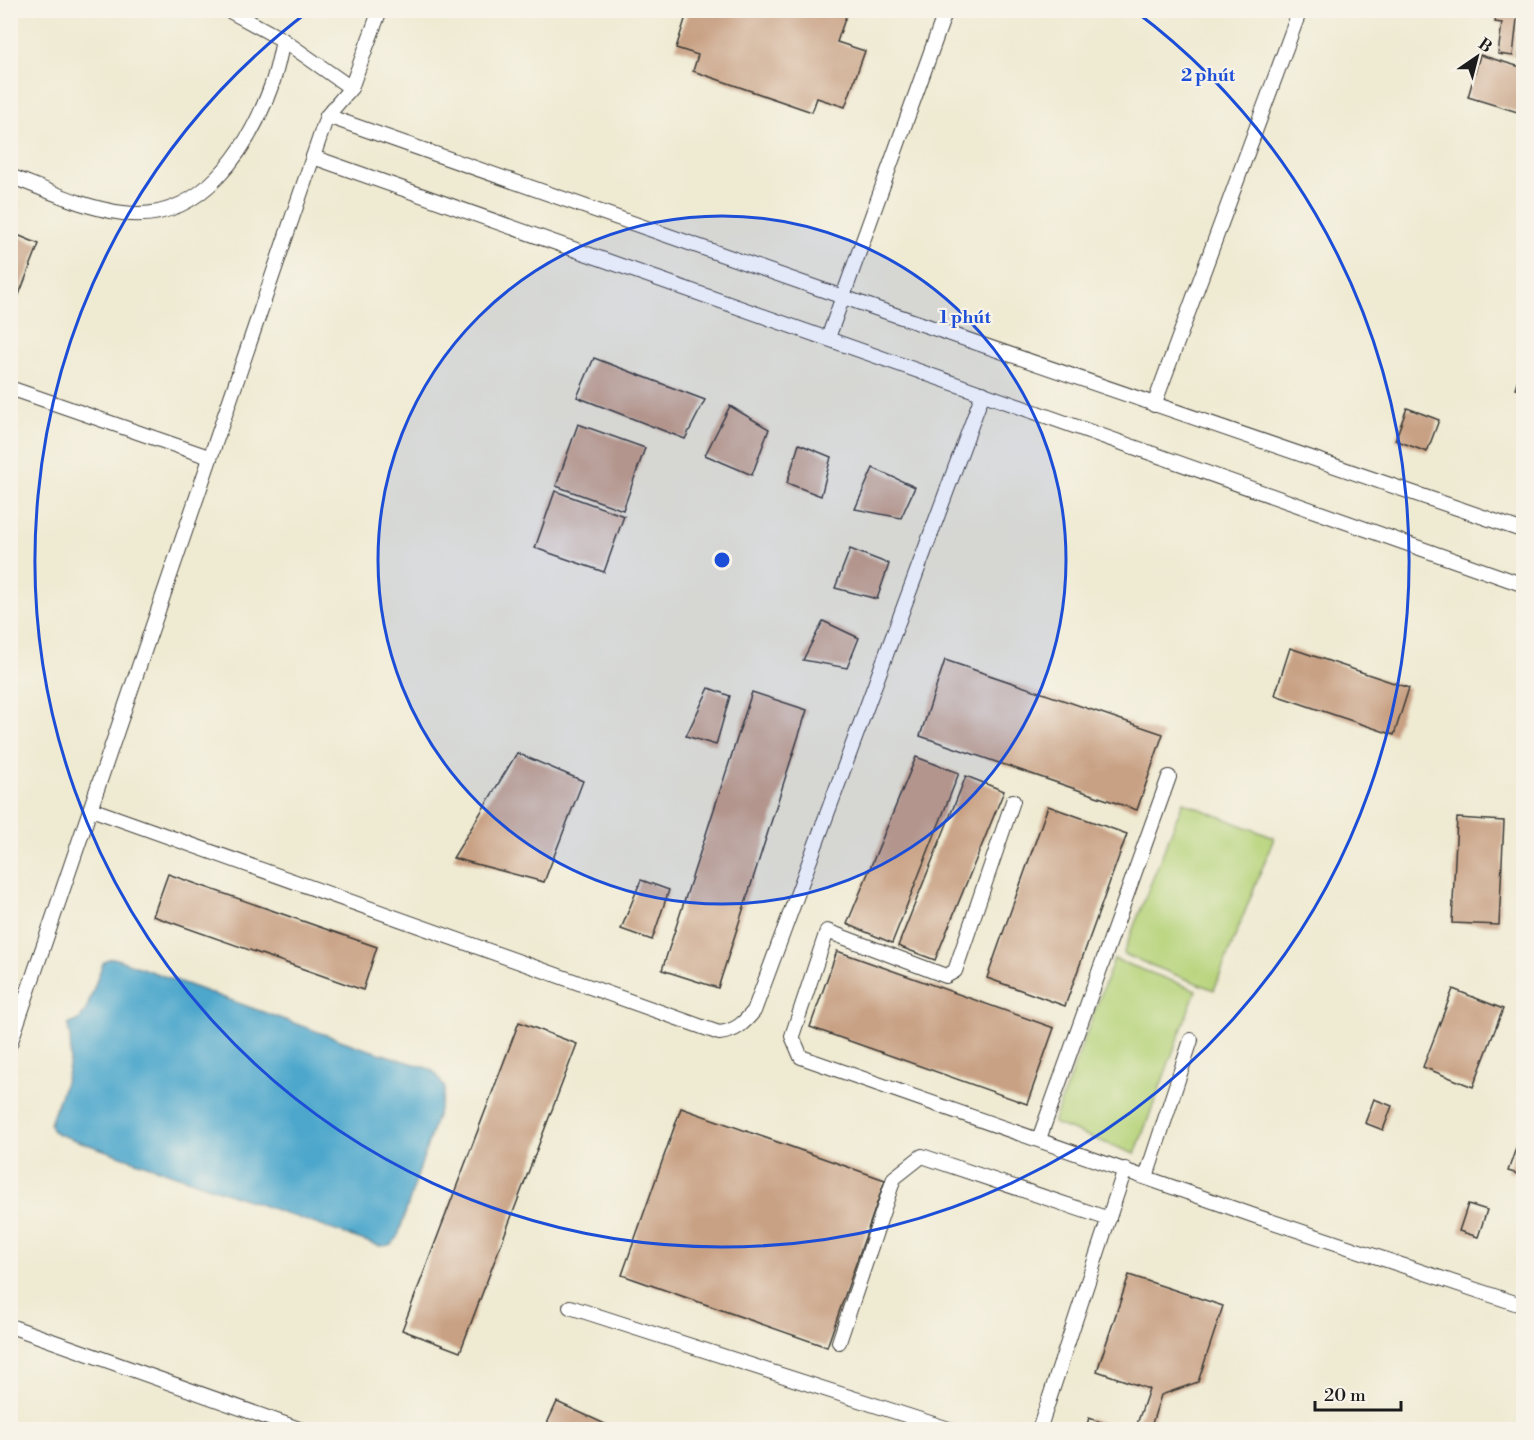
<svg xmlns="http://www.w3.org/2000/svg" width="1534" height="1440" font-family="'Libre Bodoni',serif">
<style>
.green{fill:#b6d379;stroke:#69784a;stroke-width:1.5}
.water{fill:#4ea7cc;stroke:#356274;stroke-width:1.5}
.building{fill:#c8a083}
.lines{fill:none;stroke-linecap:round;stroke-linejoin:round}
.service-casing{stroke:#3c3b37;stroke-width:16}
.service{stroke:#fff;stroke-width:14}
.ring{fill:none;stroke:#1d4ed8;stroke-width:3}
.centre{fill:#1d4ed8;stroke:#f7f3e8;stroke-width:3}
.ring-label{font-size:18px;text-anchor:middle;font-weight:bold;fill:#1d4ed8;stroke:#f7f3e8;stroke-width:4.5;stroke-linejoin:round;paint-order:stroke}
</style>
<rect width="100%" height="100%" fill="#f7f3e8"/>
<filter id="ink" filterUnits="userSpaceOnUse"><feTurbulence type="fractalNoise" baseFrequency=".0167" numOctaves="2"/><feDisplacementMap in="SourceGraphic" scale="12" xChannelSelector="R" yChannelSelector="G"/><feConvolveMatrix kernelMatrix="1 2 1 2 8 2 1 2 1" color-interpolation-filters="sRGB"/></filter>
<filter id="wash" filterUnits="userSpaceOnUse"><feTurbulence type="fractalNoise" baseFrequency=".008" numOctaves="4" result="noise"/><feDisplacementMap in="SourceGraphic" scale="24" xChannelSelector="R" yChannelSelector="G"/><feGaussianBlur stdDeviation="1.35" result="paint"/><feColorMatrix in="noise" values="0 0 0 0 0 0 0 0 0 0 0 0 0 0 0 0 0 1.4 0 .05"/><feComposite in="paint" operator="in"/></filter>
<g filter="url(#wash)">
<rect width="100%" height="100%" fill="#efead2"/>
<g class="green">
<polygon points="1183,802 1274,838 1214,990 1123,954"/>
<polygon points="1114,959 1196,990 1135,1154 1053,1123"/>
</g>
<path class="water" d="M 114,958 L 357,1046 L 430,1069 L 436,1074 L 445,1088 L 443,1097 L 398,1236 C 393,1245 389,1246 379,1246 L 58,1134 L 52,1130 L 50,1124 C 62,1088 77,1063 68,1025 L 80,1019 L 86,1010 L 103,963 L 108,959 Z"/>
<g id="blocks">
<g class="building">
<polygon points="688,10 848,10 837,42 865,51 845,107 817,98 812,112 693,71 698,55 676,48"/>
<polygon points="1497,10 1518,10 1513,56 1498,54 1502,23 1495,22"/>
<polygon points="1522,21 1524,21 1524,59 1519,58"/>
<polygon points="1480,55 1524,68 1524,114 1468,97"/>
<polygon points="10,232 39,244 13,310 10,310"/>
<polygon points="594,358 705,400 685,439 577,397"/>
<polygon points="1523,364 1524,364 1524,391 1515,388"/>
<polygon points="730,406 769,429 752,475 705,455"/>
<polygon points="1407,408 1439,420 1427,452 1395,440"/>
<polygon points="578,424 645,448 623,510 556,486"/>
<polygon points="799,444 831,457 821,496 787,483"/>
<polygon points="873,468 915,487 901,518 855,509"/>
<polygon points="555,491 624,516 604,572 535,548"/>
<polygon points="850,549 889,564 877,599 835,588"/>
<polygon points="823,621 859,638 847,668 803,660"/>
<polygon points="1290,648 1409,688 1394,735 1275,695"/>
<polygon points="945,660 1163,734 1137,810 920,736"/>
<polygon points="709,688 730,696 716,745 686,736"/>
<polygon points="752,692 807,710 718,988 662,970"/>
<polygon points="517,753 583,781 544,882 453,858"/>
<polygon points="916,757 959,773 892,943 847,924"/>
<polygon points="966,776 1004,791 935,960 898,946"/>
<polygon points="1048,806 1127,834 1065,1006 987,978"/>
<polygon points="1457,818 1504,821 1499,925 1452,923"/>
<polygon points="168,874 377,947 363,990 153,916"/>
<polygon points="641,880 669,890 652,940 621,929"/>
<polygon points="837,951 1054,1028 1027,1104 810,1027"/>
<polygon points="1453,989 1503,1009 1473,1087 1423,1067"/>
<polygon points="519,1022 577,1044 460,1352 402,1330"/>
<polygon points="1374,1099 1392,1106 1383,1130 1365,1123"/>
<polygon points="681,1108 885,1180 827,1347 622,1275"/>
<polygon points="1523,1128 1524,1128 1524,1176 1508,1171"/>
<polygon points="1468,1204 1487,1210 1478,1237 1459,1231"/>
<polygon points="1129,1275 1223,1306 1198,1382 1161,1395 1150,1430 1135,1430 1149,1389 1097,1371"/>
<polygon points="557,1402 618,1430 544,1430"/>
<polygon points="1089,1418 1121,1429 1121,1430 1085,1430"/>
</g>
</g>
</g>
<g filter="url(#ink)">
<use href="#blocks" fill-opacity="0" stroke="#3c3b37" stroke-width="1.5"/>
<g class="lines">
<defs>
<g id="service">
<polyline points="228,10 283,40 351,88"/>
<polyline points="327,116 843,297 1524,531"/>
<polyline points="313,157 1524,585"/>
<path d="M 10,176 C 47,190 84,208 123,213 C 200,224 249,149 272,84 C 277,70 280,55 283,40"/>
<polyline points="828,338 946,10"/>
<polyline points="10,388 209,457"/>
<polyline points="1154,405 1300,10"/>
<polyline points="1013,801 955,971 946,976 827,931 792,1036 801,1057 1255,1216 1524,1306"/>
<path d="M 91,809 L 719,1033 C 736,1031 743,1024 754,1011 L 983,393"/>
<polyline points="10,1044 327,116 351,88 380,10"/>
<polyline points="1039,1139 1169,777"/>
<polyline points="1146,1177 1191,1040"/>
<polyline points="570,1307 952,1430"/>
<polyline points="10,1326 302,1430"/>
<polyline points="839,1342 894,1178 922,1156 1109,1219"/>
<polyline points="1039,1430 1125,1169"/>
</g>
</defs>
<use href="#service" class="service-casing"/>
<use href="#service" class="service"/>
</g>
</g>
<circle cx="722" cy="560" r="344" fill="#1d4ed8" fill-opacity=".12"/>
<g class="ring">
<circle cx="722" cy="560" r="344"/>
<path d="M1135 11A687 687 0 1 1 309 11"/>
</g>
<circle cx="722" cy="560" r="9" class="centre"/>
<g class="ring-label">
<text x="1208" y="81">2 phút</text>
<text x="965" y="323">1 phút</text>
</g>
<rect width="1534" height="1440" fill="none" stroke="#f7f3e8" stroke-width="36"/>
<g transform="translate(1477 57) rotate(35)" stroke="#f7f3e8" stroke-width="4.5" paint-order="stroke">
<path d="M0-4.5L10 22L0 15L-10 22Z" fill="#1c1c1c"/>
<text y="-9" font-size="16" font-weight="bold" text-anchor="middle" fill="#1c1c1c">B</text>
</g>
<path d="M1315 1401v9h86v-9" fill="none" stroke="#1c1c1c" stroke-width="3"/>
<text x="1324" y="1401" font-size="18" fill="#1c1c1c" stroke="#f7f3e8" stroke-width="4.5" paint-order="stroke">20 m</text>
</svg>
